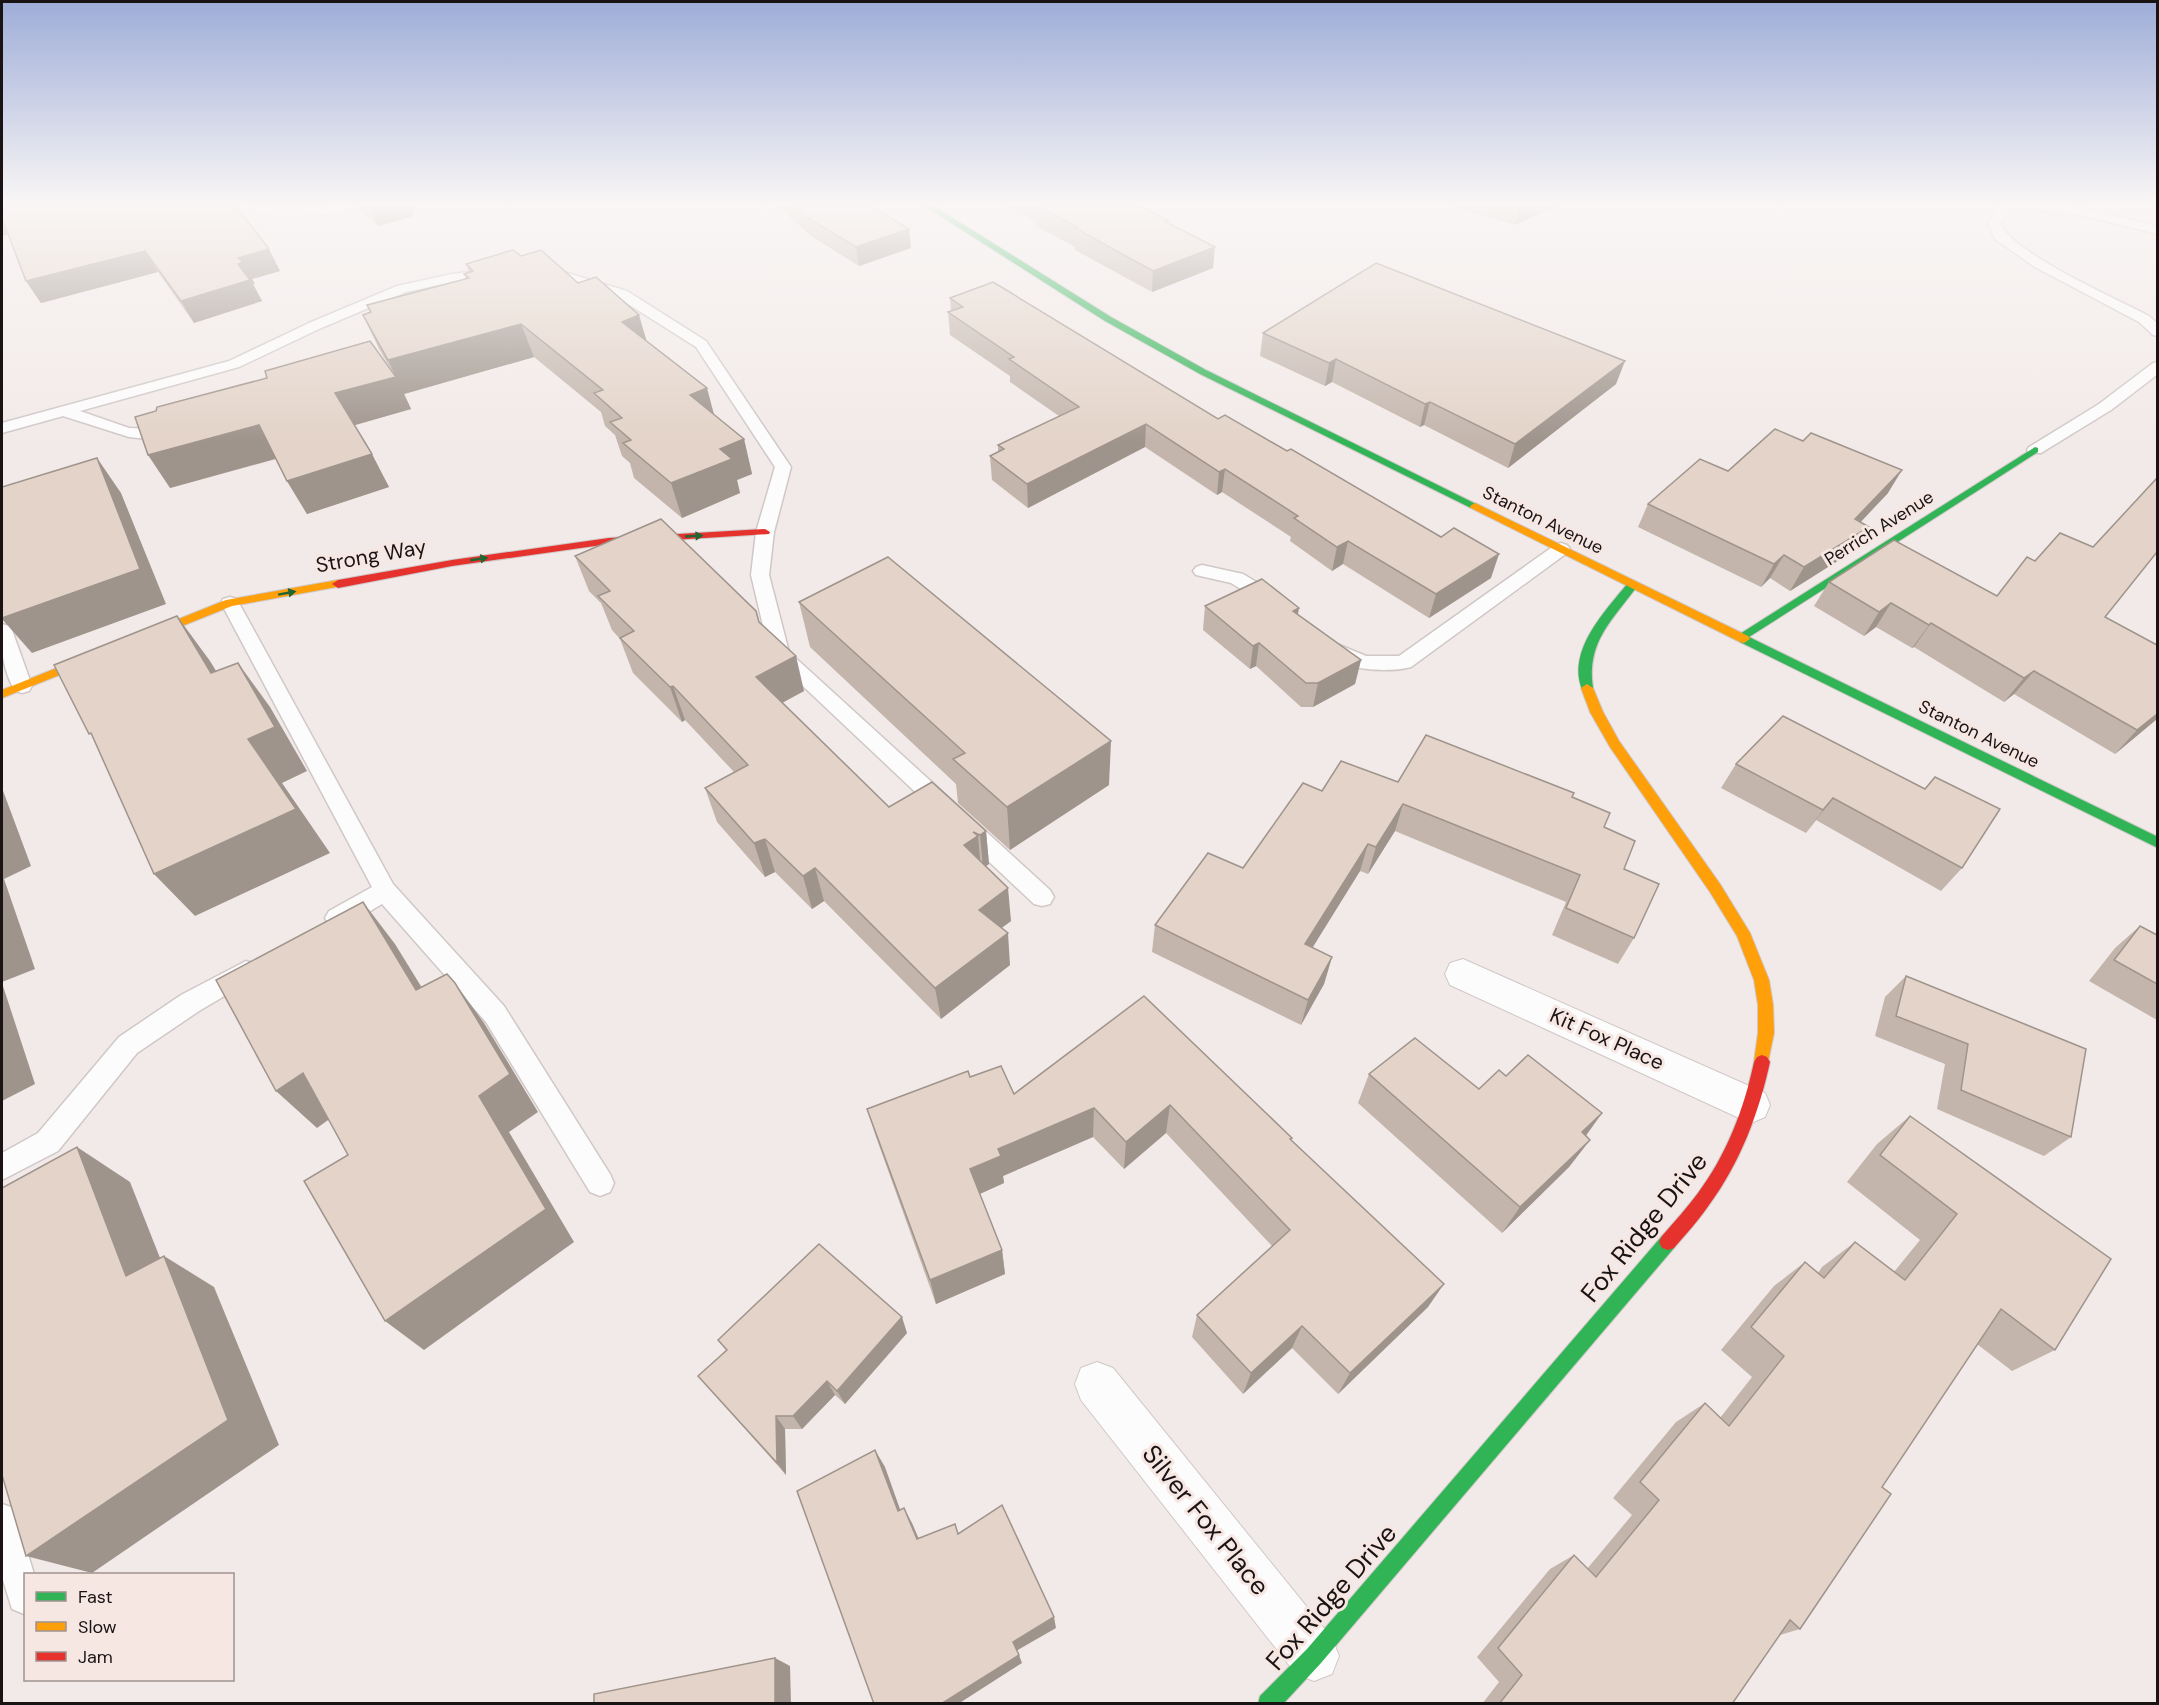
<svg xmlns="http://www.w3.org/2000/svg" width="2159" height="1705" font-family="'DM Sans',sans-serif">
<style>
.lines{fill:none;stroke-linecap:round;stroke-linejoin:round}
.lane-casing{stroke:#cfc8c7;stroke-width:3}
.street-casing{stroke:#cfc8c7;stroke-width:2}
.fast-casing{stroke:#cfc8c7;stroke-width:2}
.slow-casing{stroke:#cfc8c7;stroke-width:2}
.jam-casing{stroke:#cfc8c7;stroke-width:2}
.lane{fill:#fdfcfc;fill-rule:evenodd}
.street{fill:#fdfcfc;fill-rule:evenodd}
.fast{fill:#30b455;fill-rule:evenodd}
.slow{fill:#ff9f0a;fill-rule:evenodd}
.jam{fill:#e5322d;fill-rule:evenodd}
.wall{fill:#c3b5ac}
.shaded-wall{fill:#9f948c}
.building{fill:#e3d3c8;stroke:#9f948c;stroke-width:1.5}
.oneway{fill:#246434}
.labels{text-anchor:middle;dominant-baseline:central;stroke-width:6;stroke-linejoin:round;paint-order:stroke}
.far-street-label{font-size:18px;fill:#191413;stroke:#f7e7e3}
.street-label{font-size:21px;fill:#191413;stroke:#f7e7e3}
.near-street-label{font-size:26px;fill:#191413;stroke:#f7e7e3}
</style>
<rect width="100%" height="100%" fill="#f2eae8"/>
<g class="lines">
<defs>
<g id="lane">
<path d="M 333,205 L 361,205 C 347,218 279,215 258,215 L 252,211 L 258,207 L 317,207 Z"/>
<path d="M 1999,205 L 2067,205 L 2158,226 L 2158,234 C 2108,222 2059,206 2008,211 L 2000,224 C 2016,255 2115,298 2149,316 L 2158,324 L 2158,336 L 2153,335 L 2139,322 L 2035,267 L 1995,239 L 1988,224 Z"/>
<polygon points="494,269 501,273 499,276 452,282 406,292 319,329 239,367 80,411 129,428 178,430 180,433 178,436 157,440 129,437 63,416 2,433 2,423 229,361 309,323 397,286 452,274"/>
<polygon points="545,270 564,272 627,291 706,341 791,467 774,532 769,575 789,652 1050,890 1054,897 1050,904 1042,906 1034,904 770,655 751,575 756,532 775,467 696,347 617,297 558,279 540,277 538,274 540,271"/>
<polygon points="2158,362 2158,374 2111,410 2041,453 2029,453 2027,450 2029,447 2099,404 2153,363"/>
<path d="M 1561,543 L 1567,545 L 1570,549 L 1567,553 L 1411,667 C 1388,673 1336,671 1322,649 L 1325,644 L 1332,642 L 1366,656 L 1399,656 L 1555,545 Z"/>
<polygon points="1202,565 1243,574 1281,597 1283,601 1281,605 1267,605 1231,583 1196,575 1193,571 1196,567"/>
<path d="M 230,597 L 237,599 L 239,603 L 393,884 L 504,1006 L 610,1174 L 614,1183 L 610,1192 L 600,1196 L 590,1192 L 486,1022 L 382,904 C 367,912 346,931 329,925 L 325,918 L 329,911 L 372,887 L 221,603 L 223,599 Z"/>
<path d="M 2,624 L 9,626 L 12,630 L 32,686 L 29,691 L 22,693 L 15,691 C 3,671 0,646 2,624 Z"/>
<polygon points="246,961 255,964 258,971 255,978 199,1011 137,1053 58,1151 2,1180 2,1153 38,1133 119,1037 181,995"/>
<polygon points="2,1504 14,1508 34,1574 26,1574 24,1614 12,1609 2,1577"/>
</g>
<g id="street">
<polygon points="1463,959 1765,1093 1770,1105 1765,1117 1751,1123 1737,1117 1450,985 1445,974 1450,963"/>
<polygon points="1097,1362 1113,1368 1332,1638 1339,1656 1332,1674 1314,1681 1296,1674 1081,1400 1075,1384 1081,1368"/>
</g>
<g id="fast">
<polygon points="923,205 932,205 1111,317 1206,370 1480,506 1479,508 1471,508 1200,374 1105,321"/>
<polygon points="2035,447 2038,448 2038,452 1749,637 2158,837 2158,848 1740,642 1735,637"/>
<path d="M 1632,581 L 1638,585 C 1613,620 1586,641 1593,688 L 1587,692 L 1583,691 C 1565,652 1606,610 1628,583 Z"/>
<polygon points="1668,1234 1674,1236 1677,1242 1674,1248 1321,1663 1283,1704 1258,1704 1260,1696 1307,1649 1662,1236"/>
</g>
<g id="slow">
<polygon points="1475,503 1748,636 1750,639 1744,643 1740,642 1471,508 1470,506"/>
<polygon points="338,580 342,582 342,586 232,606 2,698 2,690 226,600"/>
<polygon points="1587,684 1593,688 1603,712 1619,741 1720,884 1750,933 1769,980 1773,1005 1774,1033 1767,1067 1762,1069 1757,1067 1754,1062 1758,1033 1758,1005 1754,980 1737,936 1710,892 1610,747 1590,712 1581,688"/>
</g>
<g id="jam">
<polygon points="765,529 770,532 769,534 609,544 452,566 338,588 332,584 338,580 452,560 609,538"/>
<path d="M 1762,1055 L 1767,1057 L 1770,1062 C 1759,1113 1740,1163 1709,1205 C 1699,1220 1686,1234 1674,1248 L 1668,1250 L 1662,1248 L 1659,1242 L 1662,1236 C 1674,1222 1687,1208 1698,1193 C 1727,1154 1744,1109 1754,1062 L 1757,1057 Z"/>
</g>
</defs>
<use href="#lane" class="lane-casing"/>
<use href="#street" class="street-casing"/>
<use href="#fast" class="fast-casing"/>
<use href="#slow" class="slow-casing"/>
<use href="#jam" class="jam-casing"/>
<use href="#lane" class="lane"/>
<use href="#street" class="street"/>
<use href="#fast" class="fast"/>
<use href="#slow" class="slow"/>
<use href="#jam" class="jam"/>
</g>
<g class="wall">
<polygon points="2,205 280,271 252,279 255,284 253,284 262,301 194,323 158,272 41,303 26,281 8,234"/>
<polygon points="357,205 417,205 411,217 378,226 359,209"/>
<polygon points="776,205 869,205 911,248 859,266 811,236"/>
<polygon points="1003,205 1136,205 1168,220 1168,223 1213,268 1152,292 1075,250 1075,247 1036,226 1036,221"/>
<polygon points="1446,205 1557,205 1552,208 1515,225"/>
<polygon points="521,256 578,283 646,341 714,416 744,439 752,474 737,480 740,493 682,518 634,478 630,463 622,456 615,435 605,426 601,412 534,357 404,394 411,409 354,425 389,487 307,514 287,481 276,459 170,488 390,368 379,349 363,315 370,313 367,305 466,279 464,274 469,272 466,264"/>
<polygon points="950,298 1218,419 1491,578 1429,618 1343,564 1332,571 1290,541 1291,537 1222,492 1217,495 1145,447 1028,508 992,480 990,456 998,452 998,445 1059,416 1010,382 1010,376 950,335 948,312 951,311"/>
<polygon points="1263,333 1616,384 1508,468 1424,425 1420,427 1332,382 1325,386 1260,356"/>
<polygon points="1728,471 1888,493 1860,522 1855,550 1790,591 1770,578 1761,587 1638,527 1648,504"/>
<polygon points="575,556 759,622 804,691 782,703 889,807 986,831 989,864 986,866 1011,921 1001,928 1010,965 941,1019 824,901 812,909 775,872 765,877 717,822 705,788 734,772 685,720 682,722 633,673 620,639 612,630 601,603 589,591"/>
<polygon points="1829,582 1997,596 2105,617 2157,719 2115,754 2014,694 2004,702 1914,647 1912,648 1876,627 1864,636 1814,606"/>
<polygon points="799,602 1109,785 1010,850 958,803 956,784 810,647"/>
<polygon points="1205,606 1298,615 1361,660 1355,684 1313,707 1301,707 1256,666 1250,669 1203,630"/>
<polygon points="1783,716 1962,868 1941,891 1816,820 1806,833 1721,788 1736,764"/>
<polygon points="1398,782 1572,797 1604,827 1624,869 1634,938 1618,964 1552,935 1566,902 1395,831 1368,874 1360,871 1312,948 1332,957 1324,984 1301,1025 1152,952 1155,925 1243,868 1322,791"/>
<polygon points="2140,926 2157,935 2157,1020 2089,981 2115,948"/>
<polygon points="1906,976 2071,1137 2044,1156 1937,1109 1945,1064 1875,1036 1885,997"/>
<polygon points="1144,996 1292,1138 1291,1140 1428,1307 1338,1394 1292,1348 1243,1394 1192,1337 1197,1315 1272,1246 1166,1133 1124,1169 1093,1137 1003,1176 1004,1183 980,1194 1002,1250 1005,1274 936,1304 876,1137 867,1109 970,1077 1014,1094"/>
<polygon points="1369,1074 1479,1089 1506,1076 1602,1113 1586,1136 1590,1140 1569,1167 1502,1233 1358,1103"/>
<polygon points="1910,1116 2055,1350 2012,1371 1977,1344 1882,1487 1800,1629 1780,1635 1732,1704 1482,1704 1499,1682 1477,1657 1550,1569 1574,1555 1587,1569 1632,1515 1613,1498 1676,1422 1705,1403 1720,1418 1752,1377 1721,1350 1774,1286 1805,1262 1818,1273 1822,1267 1855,1242 1894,1272 1920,1240 1847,1182 1877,1144"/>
<polygon points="907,1333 845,1404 835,1395 802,1429 785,1429 786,1475 698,1376 726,1350 718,1340"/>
</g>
<g class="shaded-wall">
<polygon points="369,205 417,205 411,217 378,226"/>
<polygon points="1520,205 1557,205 1552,208 1515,225"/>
<polygon points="2,215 13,233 2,236"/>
<polygon points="909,229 911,248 859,266 856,247"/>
<polygon points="1215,247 1213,268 1152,292 1153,271"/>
<polygon points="269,249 280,271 252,279 255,284 253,284 262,301 194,323 181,301 238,264 238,258"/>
<polygon points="145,251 158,272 41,303 26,281"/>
<polygon points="639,315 649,349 622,322"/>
<polygon points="521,324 534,357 404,394 411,409 352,426 335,393 396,377 388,360"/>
<polygon points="1336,359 1332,382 1325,386 1329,363"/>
<polygon points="1625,361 1616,384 1508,468 1515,444"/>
<polygon points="707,388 716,422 690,395"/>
<polygon points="1430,402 1424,425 1420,427 1425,404"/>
<polygon points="1146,424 1145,447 1028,508 1027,484"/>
<polygon points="259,425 278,458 170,488 148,455"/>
<polygon points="744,439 752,474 737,480 740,493 682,518 671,483 720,449"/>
<polygon points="372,454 389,487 307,514 287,481"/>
<polygon points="97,458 121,493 166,604 32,653 2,619 2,618"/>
<polygon points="1225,469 1222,492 1217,495 1219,472"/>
<polygon points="1902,470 1888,493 1841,543 1855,519"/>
<polygon points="1869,527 1855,550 1790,591 1804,567"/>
<polygon points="1348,541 1343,564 1332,571 1337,547"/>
<polygon points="1499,554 1491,578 1429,618 1436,594"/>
<polygon points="1784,555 1770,578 1761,587 1774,564"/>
<polygon points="1891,603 1876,627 1864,636 1879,612"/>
<polygon points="1299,608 1295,631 1293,611"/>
<polygon points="177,616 210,661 244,717 211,673"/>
<polygon points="1931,623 1914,647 1912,648 1929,625"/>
<polygon points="1259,643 1256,666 1250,669 1253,646"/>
<polygon points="796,656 804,691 765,712 756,677"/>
<polygon points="1361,660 1355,684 1313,707 1318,683"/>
<polygon points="238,663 270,707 307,771 282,783 330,853 195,916 154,874"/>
<polygon points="2034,671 2014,694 2004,702 2024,678"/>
<polygon points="673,686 685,720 682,722 670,687"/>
<polygon points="2157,714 2157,719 2115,754 2137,730"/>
<polygon points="1111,741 1109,785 1010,850 1007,807"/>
<polygon points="2,788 31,866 4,879 35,969 2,982"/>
<polygon points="1833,798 1816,820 1806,833 1823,810"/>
<polygon points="1403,804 1395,831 1368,874 1376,847"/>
<polygon points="986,831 989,864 983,868 980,835"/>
<polygon points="978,836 981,869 964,845"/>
<polygon points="765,839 775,872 765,877 754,843"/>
<polygon points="1368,844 1360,871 1298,971 1305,944"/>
<polygon points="815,868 824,901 812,909 803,876"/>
<polygon points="1008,888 1011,921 983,942 979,910"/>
<polygon points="363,902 395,944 448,1030 416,990"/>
<polygon points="1008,933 1010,965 941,1019 935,988"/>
<polygon points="1332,957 1324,984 1301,1025 1308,1000"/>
<polygon points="2,983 35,1084 2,1101"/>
<polygon points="455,983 484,1023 538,1112 509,1132 574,1242 424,1350 385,1321 479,1096"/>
<polygon points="303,1073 342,1110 317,1128 276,1091"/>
<polygon points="1170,1105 1166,1133 1124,1169 1126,1142"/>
<polygon points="1094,1108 1093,1137 1003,1176 1004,1183 975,1196 970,1169 998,1149"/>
<polygon points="1602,1113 1581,1142 1582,1132"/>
<polygon points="1590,1140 1569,1167 1502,1233 1520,1207"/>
<polygon points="77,1147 130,1182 179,1306 126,1276"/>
<polygon points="1002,1250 1005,1274 936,1304 930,1280"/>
<polygon points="164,1256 214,1287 279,1445 92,1573 26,1556"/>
<polygon points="1444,1284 1428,1307 1338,1394 1350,1373"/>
<polygon points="902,1317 907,1333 845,1404 837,1391"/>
<polygon points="1302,1326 1292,1348 1243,1394 1251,1373"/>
<polygon points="827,1381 835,1395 802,1429 793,1416"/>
<polygon points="776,1416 785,1429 786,1475 777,1463"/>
<polygon points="875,1450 885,1467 906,1526 898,1511"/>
<polygon points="904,1508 912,1523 925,1553 917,1539"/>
<polygon points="1054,1617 1056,1628 1016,1651 1013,1642"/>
<polygon points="1019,1655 1022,1663 958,1704 941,1704"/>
<polygon points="775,1658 790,1666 791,1704 775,1704"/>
</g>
<g class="building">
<polygon points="2,205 235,205 269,249 238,258 243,262 238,264 250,280 181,301 145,251 26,281 2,218"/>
<polygon points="793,205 869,205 909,229 856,247 808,218"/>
<polygon points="1038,205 1136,205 1168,220 1164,221 1215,247 1153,271 1075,228 1078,227 1036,206"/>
<polygon points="513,250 521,256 541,250 578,283 596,277 639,315 622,322 707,388 690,395 744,439 720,449 732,459 671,483 623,443 631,440 610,422 622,418 594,393 603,390 521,324 388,360 363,315 371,312 367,305 469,278 464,274 473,271 466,264"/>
<polygon points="1376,263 1625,361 1515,444 1430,402 1425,404 1336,359 1329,363 1263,333"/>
<polygon points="993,282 1218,419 1225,415 1287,451 1291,449 1441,537 1454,528 1499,554 1436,594 1348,541 1337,547 1294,518 1298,516 1225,469 1219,472 1146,424 1027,484 990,456 1004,449 998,445 1079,407 1009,359 1014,357 948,312 963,307 950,298"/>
<polygon points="370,341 396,377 335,393 372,454 287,481 259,425 148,455 135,417 156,411 157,407 267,378 265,371"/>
<polygon points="1775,429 1803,441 1811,433 1902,470 1855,519 1869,527 1804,567 1784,555 1774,564 1648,504 1700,459 1728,471"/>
<polygon points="97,458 140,569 2,618 2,487"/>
<polygon points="2157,478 2157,552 2105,617 2157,645 2157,714 2137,730 2034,671 2024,678 1931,623 1929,625 1891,603 1879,612 1829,582 1894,540 1997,596 2027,557 2035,561 2060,533 2093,547"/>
<polygon points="661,519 756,611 759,622 796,656 756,677 889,807 932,782 986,831 980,835 973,832 978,836 964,845 1008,888 979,910 1008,933 935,988 815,868 803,876 765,839 754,843 705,788 748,765 673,686 670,687 620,638 634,631 598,596 610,591 575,556"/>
<polygon points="888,557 1111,741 1007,807 953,759 965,753 799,602"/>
<polygon points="1262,579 1299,608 1293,611 1361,660 1318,683 1306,683 1259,643 1253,646 1205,606"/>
<polygon points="177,616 211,673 238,663 275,727 248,739 296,809 154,874 91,733 89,734 54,665"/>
<polygon points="1783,716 1925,789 1935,777 2000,809 1962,868 1833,798 1823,810 1736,764"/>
<polygon points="1426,735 1574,793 1572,797 1610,813 1604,827 1635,841 1624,869 1659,884 1634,938 1566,908 1580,875 1403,804 1376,847 1368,844 1305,944 1332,957 1308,1000 1155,925 1208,853 1243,868 1303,783 1322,791 1341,761 1398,782"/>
<polygon points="363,902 416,990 447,974 455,983 510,1074 479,1096 546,1209 385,1321 304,1181 348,1155 303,1073 276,1091 216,980"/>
<polygon points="2140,926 2157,935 2157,984 2114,960"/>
<polygon points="1906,976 2086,1049 2071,1137 1961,1090 1968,1044 1896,1016"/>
<polygon points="1144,996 1292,1138 1290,1139 1444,1284 1350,1373 1302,1326 1251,1373 1197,1315 1290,1230 1170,1105 1126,1142 1094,1108 998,1149 1001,1156 970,1169 1002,1250 930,1280 867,1109 968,1071 970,1077 1001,1066 1014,1094"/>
<polygon points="1415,1038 1479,1089 1499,1070 1506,1076 1528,1055 1602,1113 1582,1132 1590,1140 1520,1207 1369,1074"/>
<polygon points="1910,1116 2111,1259 2055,1350 2001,1309 1882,1487 1891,1494 1800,1629 1790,1620 1732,1704 1499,1704 1522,1675 1498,1648 1574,1555 1596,1577 1659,1500 1640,1482 1705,1403 1729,1426 1784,1356 1751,1327 1805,1262 1824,1278 1855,1242 1905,1280 1957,1214 1880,1155"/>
<polygon points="77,1147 126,1276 164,1256 228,1420 26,1556 2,1475 2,1188"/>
<polygon points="819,1244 902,1317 837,1391 827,1381 793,1416 776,1416 777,1463 698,1376 727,1350 718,1340"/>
<polygon points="875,1450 898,1511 904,1508 917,1539 955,1524 958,1534 1002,1505 1054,1617 1013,1642 1019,1655 941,1704 874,1704 797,1491"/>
<polygon points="775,1658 775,1704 594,1704 594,1694"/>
</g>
<defs><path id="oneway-solid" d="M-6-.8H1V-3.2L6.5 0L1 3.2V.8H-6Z" transform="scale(1.5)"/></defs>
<g class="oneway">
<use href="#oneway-solid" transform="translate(694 536) rotate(-3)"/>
<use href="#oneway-solid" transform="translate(479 559) rotate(-8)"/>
<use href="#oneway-solid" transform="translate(287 593) rotate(-10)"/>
</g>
<linearGradient id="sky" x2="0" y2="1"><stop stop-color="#9eadd8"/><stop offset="0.46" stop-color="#f9f6f5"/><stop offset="1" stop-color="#f9f6f5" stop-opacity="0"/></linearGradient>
<rect width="2159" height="443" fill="url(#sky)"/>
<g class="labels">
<g class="far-street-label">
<text transform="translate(1543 520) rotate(26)">Stanton Avenue</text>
<text transform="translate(1879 528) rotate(-32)">Perrich Avenue</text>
<text transform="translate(1979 734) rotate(26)">Stanton Avenue</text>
</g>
<g class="street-label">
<text transform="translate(371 556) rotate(-10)">Strong Way</text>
<text transform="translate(1607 1039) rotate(24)">Kit Fox Place</text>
</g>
<g class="near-street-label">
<text transform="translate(1644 1227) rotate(-51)">Fox Ridge Drive</text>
<text transform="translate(1206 1520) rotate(51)">Silver Fox Place</text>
<text transform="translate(1331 1597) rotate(-49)">Fox Ridge Drive</text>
</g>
</g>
<rect width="2159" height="1705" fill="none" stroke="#191413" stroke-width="6"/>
<rect x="24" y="1573" width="210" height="108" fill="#f7e7e3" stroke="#9e9390" stroke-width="1.5"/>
<rect x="36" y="1592" width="30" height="9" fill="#30b455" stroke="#9e9390" stroke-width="1.5"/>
<text x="78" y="1603" font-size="18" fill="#191413">Fast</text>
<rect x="36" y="1622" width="30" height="9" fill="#ff9f0a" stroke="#9e9390" stroke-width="1.5"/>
<text x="78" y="1633" font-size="18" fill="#191413">Slow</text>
<rect x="36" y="1652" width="30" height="9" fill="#e5322d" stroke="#9e9390" stroke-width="1.5"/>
<text x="78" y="1663" font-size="18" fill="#191413">Jam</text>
</svg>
